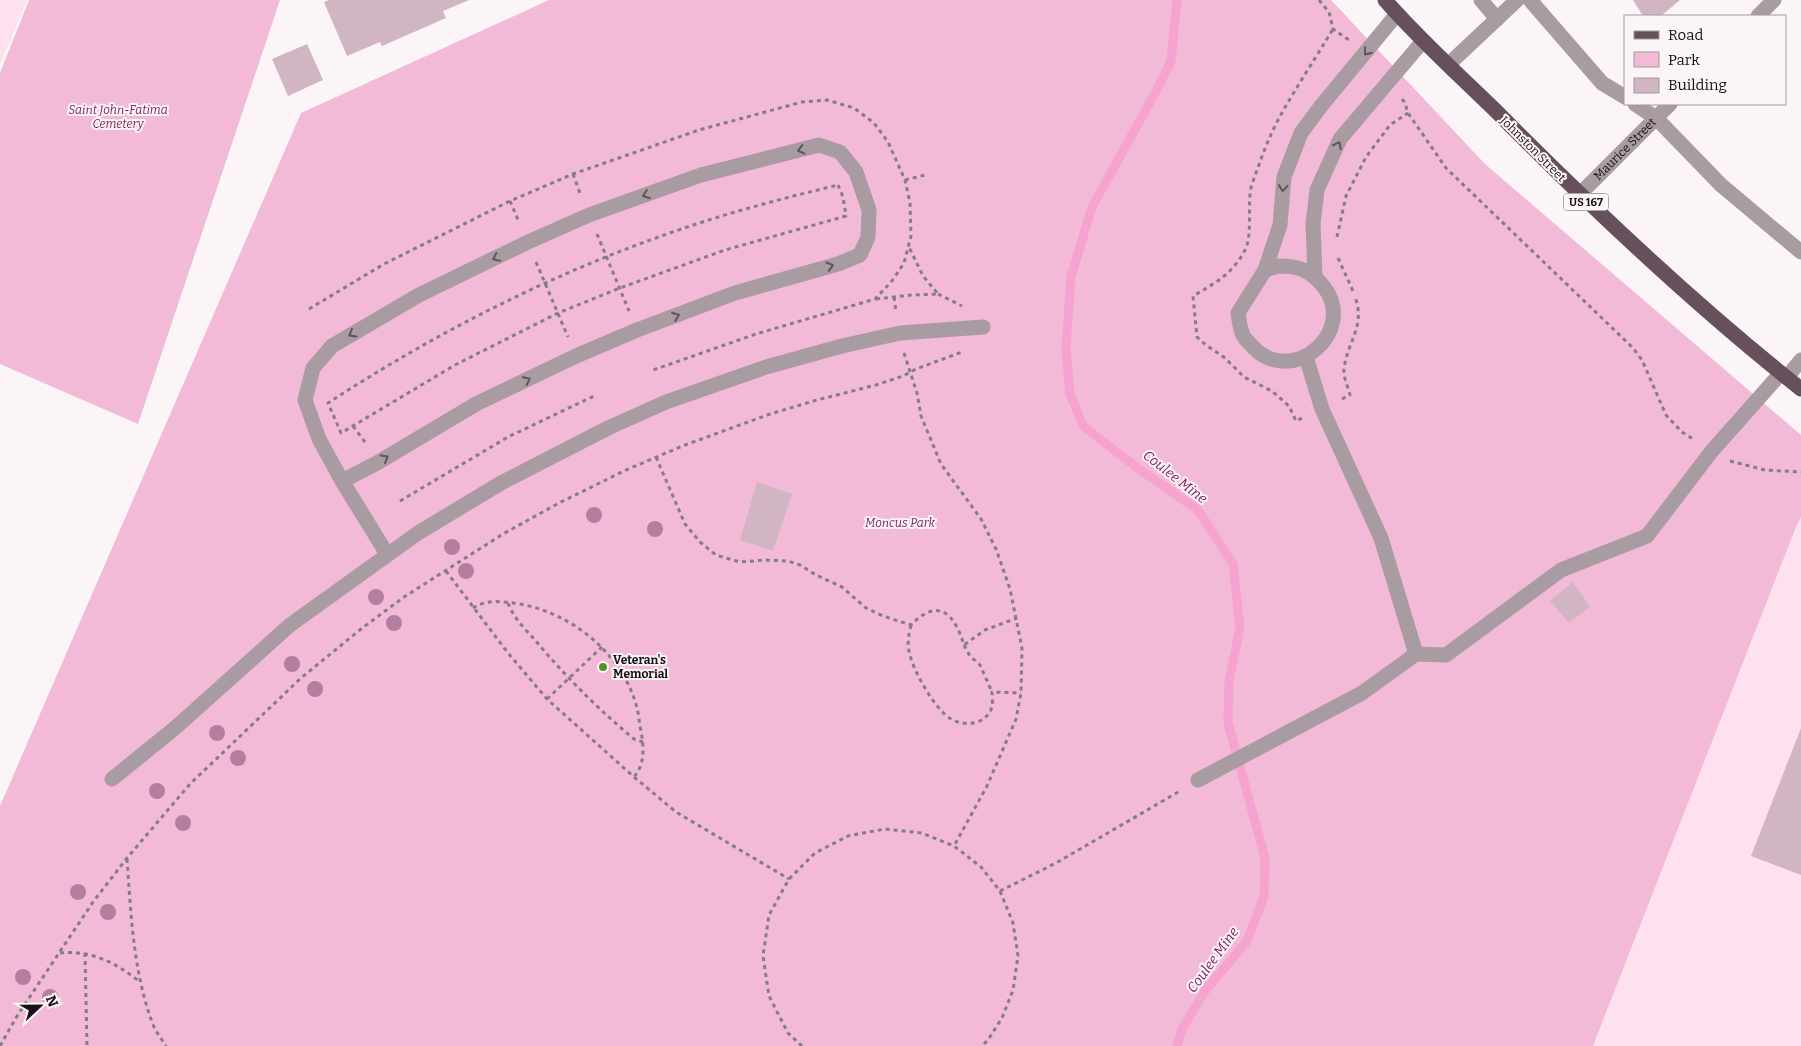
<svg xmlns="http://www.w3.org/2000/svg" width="1801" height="1046" font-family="Bitter,serif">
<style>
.built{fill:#ffe0ef}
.green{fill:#f2bad7}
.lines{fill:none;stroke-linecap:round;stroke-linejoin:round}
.stream{stroke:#f6a3d0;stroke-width:9}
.building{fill:#d2b5c3}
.path{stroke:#857d81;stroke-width:3;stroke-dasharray:4 4;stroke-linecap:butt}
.minor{stroke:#a89ba1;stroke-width:15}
.major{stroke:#66505b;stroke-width:15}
.tree{fill:#b47ea0}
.oneway{stroke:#60555a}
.poi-dot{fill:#529030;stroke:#fbf5f8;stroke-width:2}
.labels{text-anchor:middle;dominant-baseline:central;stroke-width:4;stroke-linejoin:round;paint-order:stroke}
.shield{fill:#fbf5f8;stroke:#5d5458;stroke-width:1}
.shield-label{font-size:11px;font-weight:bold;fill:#190f14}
.park-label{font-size:12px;font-style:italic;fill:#7a1d58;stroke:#fbf5f8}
.street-label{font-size:12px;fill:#190f14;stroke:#fbf5f8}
.poi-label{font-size:12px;font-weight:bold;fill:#190f14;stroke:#fbf5f8;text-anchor:start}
.water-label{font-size:14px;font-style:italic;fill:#781a57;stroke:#fbf5f8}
</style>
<rect width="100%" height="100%" fill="#fbf5f8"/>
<g class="built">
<polygon points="0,0 27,0 0,64"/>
<polygon points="1801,517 1801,1046 1593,1046 1796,527"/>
</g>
<g class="green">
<polygon points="29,0 280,0 138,424 0,364 0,73"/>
<polygon points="549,0 1331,0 1485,164 1801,435 1801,517 1796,527 1593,1046 0,1046 0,806 301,113"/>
</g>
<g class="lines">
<polyline class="stream" points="1177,1046 1182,1029 1205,991 1247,941 1264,896 1265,858 1228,723 1229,681 1240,628 1233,564 1198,510 1139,469 1083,426 1070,394 1066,348 1071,277 1092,207 1154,95 1171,61 1177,0"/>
</g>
<g class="building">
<polygon points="329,0 469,0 443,11 446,18 382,46 380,42 347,56 324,2"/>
<polygon points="1633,0 1680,0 1661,16 1643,16"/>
<polygon points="307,44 323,80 288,96 272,59"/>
<polygon points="757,482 792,494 773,551 740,540"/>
<polygon points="1573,582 1590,607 1569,623 1550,601"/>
<polygon points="1801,728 1801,875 1751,856"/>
</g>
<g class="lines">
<g class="path">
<polyline points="1319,0 1329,12 1333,29 1349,40"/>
<polyline points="1402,99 1405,103 1408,113 1446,168 1633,348 1642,360 1666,415 1682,432 1693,439"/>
<polyline points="573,174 581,196"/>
<polyline points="905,180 925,175"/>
<path d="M 838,185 L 843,197 L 846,216 L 725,250 L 620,288 L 558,313 L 455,365 L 341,433 L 328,403 C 434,334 547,276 667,234 C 723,214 780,199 838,185 Z"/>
<polyline points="510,201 519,222"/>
<polyline points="597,234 629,311"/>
<polyline points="1337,237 1346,196 1366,157 1390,125 1408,113"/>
<polyline points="1338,258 1353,291"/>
<polyline points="536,262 568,337"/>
<polyline points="938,294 962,306"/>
<polyline points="894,297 896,312"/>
<polyline points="876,299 912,295 938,294 923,276 909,247"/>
<polyline points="309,309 384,264 510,201 573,174 699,130 802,102 827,100 854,108 874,123 888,142 905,180 910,203 911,236 904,263 892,281 875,299 756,334 653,370"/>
<polyline points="904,353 917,393 921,416 941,464 981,519 996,549 1010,589 1022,648 1021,693 1016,719 987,786 954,846"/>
<path d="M 1342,399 L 1350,395 C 1348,387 1343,377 1344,369 C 1347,342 1366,326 1355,297"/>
<path d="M 1302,418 L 1296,421 L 1289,406 L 1272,391 L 1244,377 L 1225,358 L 1206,345 L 1197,337 L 1193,296 C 1214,284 1232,274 1244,252 C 1254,235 1246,203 1252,184 C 1260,162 1267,141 1278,120 C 1295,89 1315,59 1333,29"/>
<polyline points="353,426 367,445"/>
<path d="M 656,457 L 685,524 L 700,542 L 716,555 L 740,562 L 765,560 L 788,561 L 800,565 L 816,575 L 842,587 L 866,608 L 883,616 L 911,625 C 939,596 955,615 964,645 L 985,630 L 1017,618"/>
<polyline points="1730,461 1765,470 1801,472"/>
<polyline points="400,501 508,437 594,396"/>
<polyline points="446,571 508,653 547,699 634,777 676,812 789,879"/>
<path d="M 508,603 C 513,617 525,629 535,640 C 565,676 598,709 634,739 L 643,742"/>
<path d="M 473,608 C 485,600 499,601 513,603 C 569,610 623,653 637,708 C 639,715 639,723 641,731 C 644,748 645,764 634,777"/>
<path d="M 911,625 C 909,634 907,642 909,651 C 912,669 935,710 951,719 C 965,727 986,725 992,707 C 993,703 992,696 992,692 L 1021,693"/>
<polyline points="964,645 970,656 980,665 992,692"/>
<polyline points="547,699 602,647"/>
<path d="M 127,859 C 131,914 133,970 152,1022 C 155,1031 161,1038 166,1046"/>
<polyline points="1000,891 1056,863 1180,791"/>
<path d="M 60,953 C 92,950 116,963 140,982"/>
<polyline points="85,953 87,1046"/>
<polyline points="0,1046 17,1016 93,902 127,858 190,784 301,678 361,629 404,597 503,534 559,503 626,470 685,445 770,414 817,400 876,385 903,376 916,369 962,352"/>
<polyline points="802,1046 788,1033 769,996 763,956 769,915 789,879 815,853 848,836 885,829 922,833 954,846 981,867 1000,891 1013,923 1018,956 1013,990 1002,1018 988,1040 982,1046"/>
</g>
<g class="minor">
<polyline points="1481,0 1497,19"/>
<polyline points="1530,0 1602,83 1625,97"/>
<polyline points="1758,16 1774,0"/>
<polyline points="1449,64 1517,0"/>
<polyline points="1635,104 1656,118 1721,185 1801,252"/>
<path id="s1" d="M 1579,195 L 1670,104"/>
<path d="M 1278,266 C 1300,266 1310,270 1324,287 C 1358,332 1292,388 1253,347 C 1250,343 1245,340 1243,335 C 1240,329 1239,320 1238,313 L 1265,270 Z"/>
<polyline points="1265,270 1280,225 1284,177 1301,133 1321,106 1397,14"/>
<polyline points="1315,276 1313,224 1317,190 1340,139 1423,41"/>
<polyline points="1306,357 1322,409 1381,538 1416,654"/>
<polyline points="1787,377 1801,360"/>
<polyline points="342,481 377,463 476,404 576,356 637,330 735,293 838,264 860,255 868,237 869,210 856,172 840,152 819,145 701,175 589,215 528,242 419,295 332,346 313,368 305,400 319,439 342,481 387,554"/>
<polyline points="112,779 175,728 290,625 418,533 501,483 608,428 666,402 766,367 842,346 900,333 983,327"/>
<polyline points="1198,780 1362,693 1416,654 1446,655 1561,570 1647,536 1711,452 1781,373"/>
</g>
<path class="major" d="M 1385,0 C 1419,39 1458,74 1495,110 C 1592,208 1692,303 1801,389"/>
</g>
<g class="tree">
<circle cx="594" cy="515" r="8"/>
<circle cx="655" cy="529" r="8"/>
<circle cx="452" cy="547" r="8"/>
<circle cx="466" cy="571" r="8"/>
<circle cx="376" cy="597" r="8"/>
<circle cx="394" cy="623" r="8"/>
<circle cx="292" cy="664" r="8"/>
<circle cx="315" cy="689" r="8"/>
<circle cx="217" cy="733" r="8"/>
<circle cx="238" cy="758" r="8"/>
<circle cx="157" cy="791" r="8"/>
<circle cx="183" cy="823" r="8"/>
<circle cx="78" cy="892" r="8"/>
<circle cx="108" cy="912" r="8"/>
<circle cx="23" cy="977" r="8"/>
<circle cx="50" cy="997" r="8"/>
</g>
<defs><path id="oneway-chevron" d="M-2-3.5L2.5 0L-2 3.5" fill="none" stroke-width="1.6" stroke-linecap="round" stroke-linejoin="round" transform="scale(1.25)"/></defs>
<g class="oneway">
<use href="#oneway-chevron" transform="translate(1367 52) rotate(129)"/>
<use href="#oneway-chevron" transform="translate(1338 145) rotate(-63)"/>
<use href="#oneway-chevron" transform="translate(801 150) rotate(166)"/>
<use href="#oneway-chevron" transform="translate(1283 188) rotate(95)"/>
<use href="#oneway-chevron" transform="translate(646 195) rotate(160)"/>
<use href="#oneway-chevron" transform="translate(496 258) rotate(154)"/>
<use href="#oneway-chevron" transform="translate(830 266) rotate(-16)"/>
<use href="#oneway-chevron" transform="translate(676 316) rotate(-21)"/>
<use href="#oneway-chevron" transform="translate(352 334) rotate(150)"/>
<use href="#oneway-chevron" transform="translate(527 380) rotate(-26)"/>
<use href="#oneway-chevron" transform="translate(385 458) rotate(-30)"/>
</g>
<circle class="poi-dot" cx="603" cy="667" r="5"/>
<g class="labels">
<rect class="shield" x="1563.5" y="193.5" width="45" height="17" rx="4"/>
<g class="shield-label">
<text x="1586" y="202">US 167</text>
</g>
<g class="park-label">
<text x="118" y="110">Saint John-Fatima<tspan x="118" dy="14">Cemetery</tspan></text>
<text x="900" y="523">Moncus Park</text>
</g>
<g class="street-label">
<text transform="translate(1533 149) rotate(45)">Johnston Street</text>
<text stroke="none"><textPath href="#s1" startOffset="65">Maurice Street</textPath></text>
</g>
<g class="poi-label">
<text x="613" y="660">Veteran's<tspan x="613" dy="14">Memorial</tspan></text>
</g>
<g class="water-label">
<text transform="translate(1175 477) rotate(38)">Coulee Mine</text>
<text transform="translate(1213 960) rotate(-54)">Coulee Mine</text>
</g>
</g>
<rect x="1624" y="15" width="162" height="90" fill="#fbf5f8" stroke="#a1999d"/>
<rect x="1634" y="31" width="25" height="8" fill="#66505b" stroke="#a1999d"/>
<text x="1668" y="40" font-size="15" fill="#190f14">Road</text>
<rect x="1634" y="52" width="25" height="15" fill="#f2bad7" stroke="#a1999d"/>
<text x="1668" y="65" font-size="15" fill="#190f14">Park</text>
<rect x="1634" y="78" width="25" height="15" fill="#d2b5c3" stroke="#a1999d"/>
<text x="1668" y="90" font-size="15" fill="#190f14">Building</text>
<g transform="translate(40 1006) rotate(68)" stroke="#fbf5f8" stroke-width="4" paint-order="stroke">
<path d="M0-4L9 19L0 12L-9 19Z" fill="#190f14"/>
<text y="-8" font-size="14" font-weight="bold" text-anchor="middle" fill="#190f14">N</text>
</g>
</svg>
